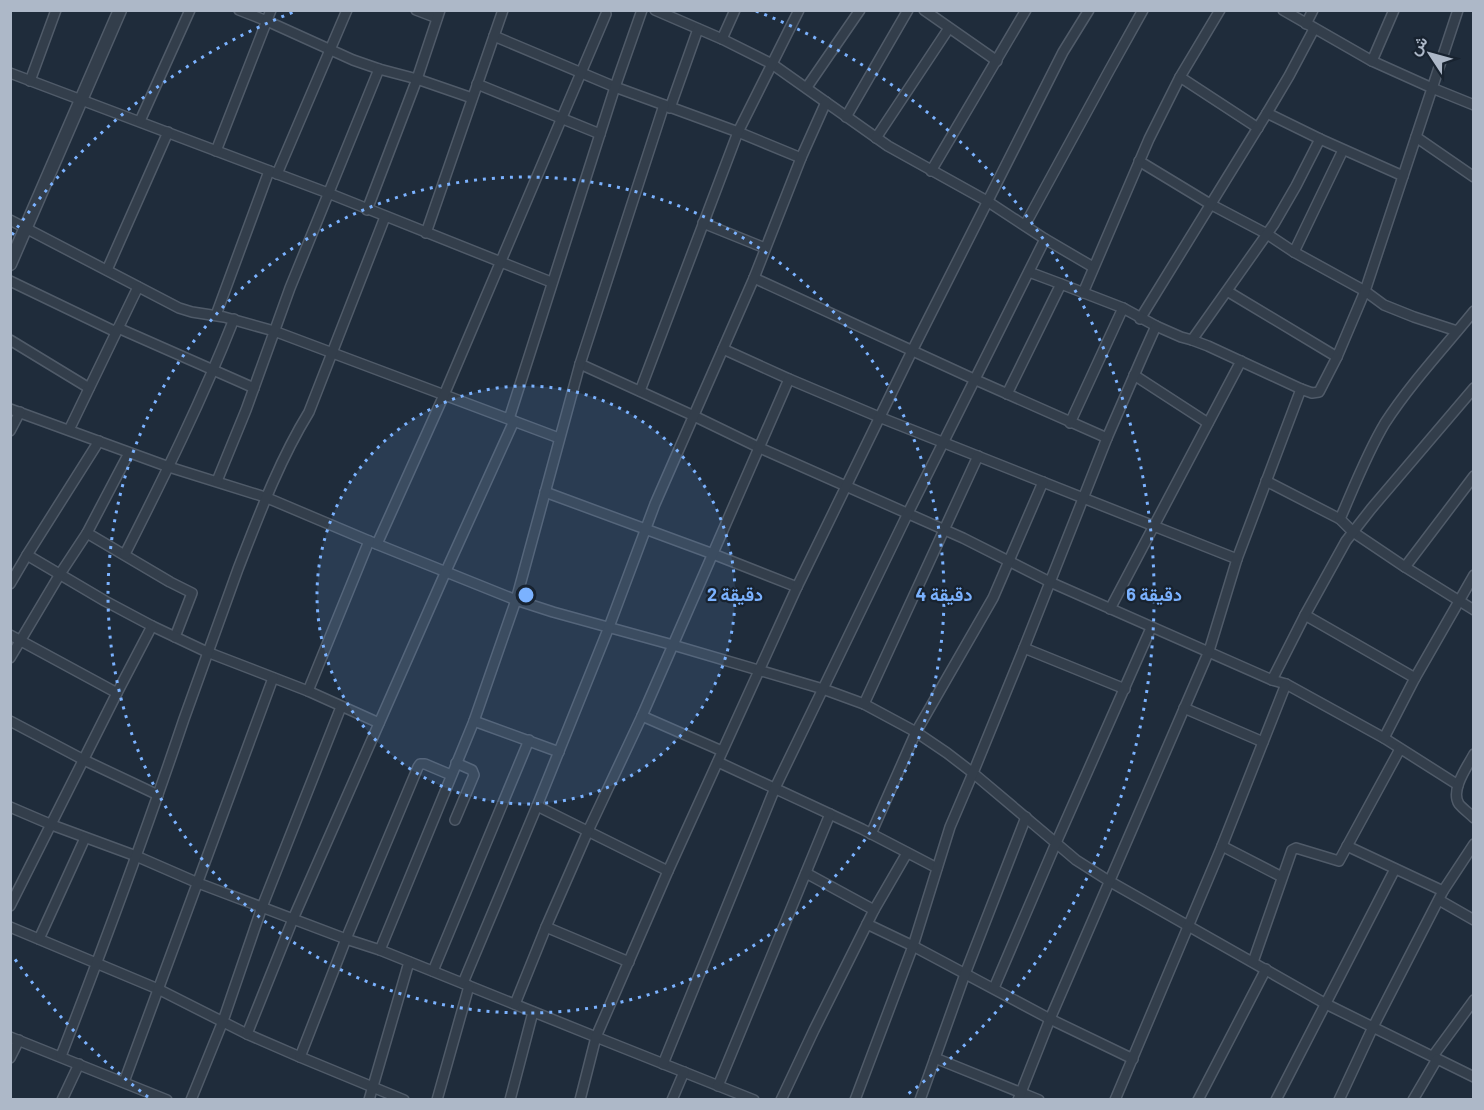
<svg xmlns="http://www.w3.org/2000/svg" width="1484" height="1110" font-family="Barlow,Vazirmatn,sans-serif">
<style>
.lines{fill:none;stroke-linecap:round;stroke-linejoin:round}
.minor-casing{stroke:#505b69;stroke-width:12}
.tertiary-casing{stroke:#505b69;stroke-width:15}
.minor{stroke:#333e4b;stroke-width:9}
.tertiary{stroke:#333e4b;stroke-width:12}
.ring{fill:none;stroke:#7bb2ff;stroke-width:3;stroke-dasharray:3 6}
.centre{fill:#7bb2ff;stroke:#182330;stroke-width:3}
.ring-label{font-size:18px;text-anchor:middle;font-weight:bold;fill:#7bb2ff;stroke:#182330;stroke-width:4.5;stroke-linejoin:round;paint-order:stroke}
</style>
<rect width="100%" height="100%" fill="#1f2c3b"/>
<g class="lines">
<defs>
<g id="minor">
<polyline points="239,10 267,21 353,60 379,69 417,79 472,98"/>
<polyline points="416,10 437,18"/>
<polyline points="655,10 722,39 772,64 888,146 987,201 1045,239 1093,267"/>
<polyline points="924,10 997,61"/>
<polyline points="1283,10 1372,61 1432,88 1474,105"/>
<polyline points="1306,24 1313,10"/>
<polyline points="494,36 615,87 738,132 801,158"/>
<polyline points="722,39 735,10"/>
<polyline points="1372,61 1394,10"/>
<polyline points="10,73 328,193 551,282"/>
<polyline points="1180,77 1258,128"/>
<polyline points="30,81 56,10"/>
<polyline points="477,84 600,134"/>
<polyline points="807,87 860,10"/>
<polyline points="670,108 698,29"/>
<polyline points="1267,113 1320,139"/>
<polyline points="846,117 908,10"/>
<polyline points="140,121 190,10"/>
<polyline points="1416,137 1474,177"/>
<polyline points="876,138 949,28"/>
<polyline points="216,151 271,10"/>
<polyline points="1139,161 1210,204 1267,234 1294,252 1365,291 1384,305 1414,317 1457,331"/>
<polyline points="931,171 1026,10"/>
<polyline points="277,174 347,10"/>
<polyline points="367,210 417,79 440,10"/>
<polyline points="10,220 179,308 192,312 224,317 274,331 559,438"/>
<polyline points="703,223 765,248"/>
<polyline points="1025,225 1109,71 1143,10"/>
<polyline points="426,233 503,10"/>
<polyline points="1294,252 1343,150"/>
<polyline points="107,270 168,132"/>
<polyline points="1029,272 1061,284"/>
<polyline points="754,278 976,380 1107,438"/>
<polyline points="10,281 116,332"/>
<polyline points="1227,291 1337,357"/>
<polyline points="1083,293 1149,139 1180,77 1220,10"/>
<polyline points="216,315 269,171"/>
<polyline points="1140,319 1267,113 1289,76 1314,29"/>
<polyline points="118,328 254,388"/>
<polyline points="10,340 89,388"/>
<polyline points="723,349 789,379 879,417 1237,559"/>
<polyline points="580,364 694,416 760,448 963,538 1050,582 1272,680 1286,684 1384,738 1458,785"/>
<polyline points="1134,375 1208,423"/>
<polyline points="1301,389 1208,346 1192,340 1274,224 1296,186 1320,139 1403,176"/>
<polyline points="640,391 738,132 799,10"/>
<polyline points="1007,394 1061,284 1123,308 1156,326 1181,337 1192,340"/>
<polyline points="10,409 169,467 265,497 369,541 516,600 553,612 673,645 823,689 864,704 916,732 947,753 973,773 1056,843 1076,860 1109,881 1326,1004 1474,1077"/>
<polyline points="509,419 615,87 642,10"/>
<polyline points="1070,423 1123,308"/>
<polyline points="69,430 138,287"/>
<polyline points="10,431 20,412"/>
<polyline points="217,481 246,410 290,288 379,69"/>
<polyline points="1266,481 1340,519 1353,532 1405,567 1474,610"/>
<polyline points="545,492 713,554 797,587"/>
<path d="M 1340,519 C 1354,487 1367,453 1385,423 C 1411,383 1444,348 1474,311"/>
<polyline points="87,533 170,582 192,593 175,637"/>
<polyline points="377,544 444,395 606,14"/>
<path d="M 125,554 C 164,477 202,400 234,319"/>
<polyline points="27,555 105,601 152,626 207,652 308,691 379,723"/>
<polyline points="1405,567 1474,476"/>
<polyline points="10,584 27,555 99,441"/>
<polyline points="1110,609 1241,361"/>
<polyline points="1305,615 1415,678"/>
<polyline points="10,635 117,693"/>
<polyline points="1024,648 1125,689"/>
<polyline points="10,658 60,574 87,533 129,453"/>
<polyline points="1272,680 1305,615 1346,541 1371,509 1474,388"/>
<polyline points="308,691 369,541"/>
<polyline points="864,704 978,456"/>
<polyline points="1184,708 1263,742"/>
<polyline points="642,716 722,751"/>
<polyline points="10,721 84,760 158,795"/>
<polyline points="474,721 559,752"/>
<polyline points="1384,738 1415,678 1474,575"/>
<path d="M 1474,754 C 1467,767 1450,790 1459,804 C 1463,809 1469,813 1474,818"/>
<polyline points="718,762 862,829 937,868"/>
<polyline points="537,806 668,871"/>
<polyline points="10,807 52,825 136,856 198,883 346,939 380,950 596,1037 754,1100"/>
<polyline points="455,820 474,775 472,770 456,763"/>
<polyline points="871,834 916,732 993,598 1043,482"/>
<polyline points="1222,846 1282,877"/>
<polyline points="1347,846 1443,891"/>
<polyline points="806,873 874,910"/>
<polyline points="1439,900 1474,920"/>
<polyline points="10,906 117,693 152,626"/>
<polyline points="867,924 913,946 1050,1019 1133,1059"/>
<polyline points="10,927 158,989 247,1034 300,1057 404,1100"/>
<polyline points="546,927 629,962"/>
<polyline points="39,939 85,838"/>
<polyline points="380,950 474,721 516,600 580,364 664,105"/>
<polyline points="1253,962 1292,850 1296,848 1339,861 1400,749"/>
<polyline points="433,971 529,740"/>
<polyline points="463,983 537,806 609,627 655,504 754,278 801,158 826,102"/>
<polyline points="994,988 1056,843 1151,628"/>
<polyline points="515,1004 546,927 588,831 642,716 789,379"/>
<polyline points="247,1034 293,919 446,571 514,421"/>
<polyline points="10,1037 167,1100"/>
<path d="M 61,1056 C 104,945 146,832 184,719 C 202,669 220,619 238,569 C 259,515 279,461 309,412 L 385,217"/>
<polyline points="1433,1056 1474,1000"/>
<polyline points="300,1057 346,939 418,767 420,764 425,764 451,775"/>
<polyline points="10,1058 19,1040"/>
<polyline points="935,1058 1039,1100"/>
<polyline points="663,1064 775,788 908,513 1045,239"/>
<polyline points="124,1082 273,678"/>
<polyline points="718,1086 830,814"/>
<polyline points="62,1100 79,1064"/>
<polyline points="191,1100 223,1021 262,907 341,707"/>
<polyline points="369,1100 409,962"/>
<polyline points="437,1100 469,986"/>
<polyline points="510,1100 533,1012"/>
<polyline points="580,1100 596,1037 668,871 797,587 912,351 1063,52 1089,10"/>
<polyline points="672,1100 684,1072"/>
<polyline points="781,1100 814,1030 874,910 907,853"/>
<polyline points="855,1100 913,946 950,827 973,773 1024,648 1107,438 1143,355 1156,326"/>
<polyline points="920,1100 965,974 1026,817"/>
<polyline points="1018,1100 1050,1019 1209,651 1237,559 1301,389 1312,393 1319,392 1337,357 1365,291 1458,10"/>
<polyline points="1115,1100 1222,846 1286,684"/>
<polyline points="1198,1100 1266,969"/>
<polyline points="1276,1100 1395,869"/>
<polyline points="1339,1100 1373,1027 1443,891 1474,844"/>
<polyline points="1413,1100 1437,1059"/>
</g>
<polyline id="tertiary" points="10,264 120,10"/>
</defs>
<use href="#minor" class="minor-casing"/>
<use href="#tertiary" class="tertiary-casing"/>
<use href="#minor" class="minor"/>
<use href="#tertiary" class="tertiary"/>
</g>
<circle cx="526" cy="595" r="209" fill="#7bb2ff" fill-opacity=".12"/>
<g class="ring">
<circle cx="526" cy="595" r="209"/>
<circle cx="526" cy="595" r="418"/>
<path d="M148 1097A628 628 0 0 1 12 955M12 235A628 628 0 0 1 296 11M756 11A628 628 0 0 1 904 1097"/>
</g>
<circle cx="526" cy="595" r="9" class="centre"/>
<g class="ring-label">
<text x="735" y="601">2 دقيقة</text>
<text x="944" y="601">4 دقيقة</text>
<text x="1154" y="601">6 دقيقة</text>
</g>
<rect width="1484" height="1110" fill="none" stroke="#adb8c8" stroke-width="24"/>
<g transform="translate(1430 54) rotate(306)" stroke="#182330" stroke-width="4.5" paint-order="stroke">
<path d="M0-4.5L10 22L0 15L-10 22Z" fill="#adb8c8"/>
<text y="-9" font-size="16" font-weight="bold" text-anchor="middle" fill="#adb8c8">ش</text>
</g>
</svg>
